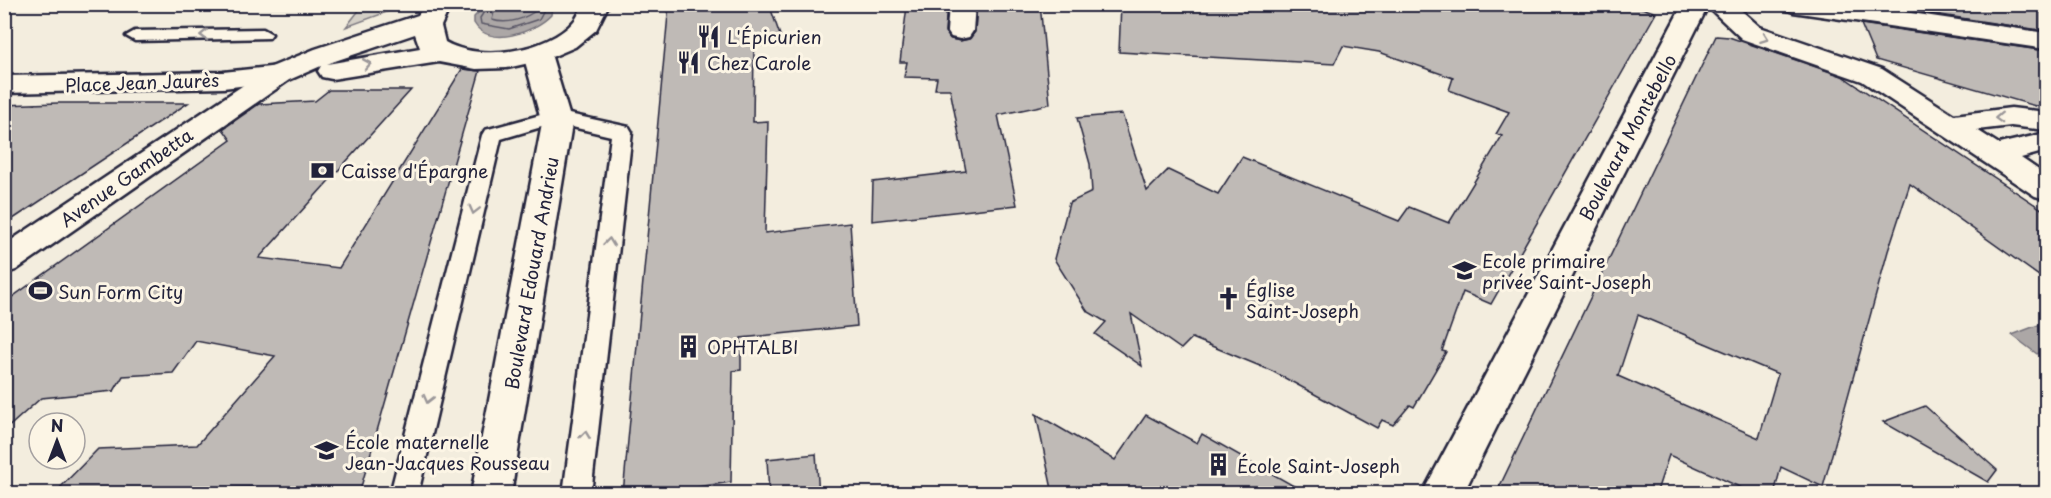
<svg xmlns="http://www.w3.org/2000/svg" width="2051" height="498" font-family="'Playpen Sans',sans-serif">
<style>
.green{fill:#d4cfc6;stroke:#7b7880;stroke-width:1.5}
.water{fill:#aca7a6;stroke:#75727b;stroke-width:1.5}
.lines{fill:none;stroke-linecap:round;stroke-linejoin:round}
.shore{stroke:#595766;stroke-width:1.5}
.building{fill:#bfbab6;stroke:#22223b;stroke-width:1.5;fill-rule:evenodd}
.lane-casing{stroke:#22223b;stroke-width:5}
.street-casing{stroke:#22223b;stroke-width:5}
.secondary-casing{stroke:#22223b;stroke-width:5}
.primary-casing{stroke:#22223b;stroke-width:5}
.lane{fill:#fcf5e5;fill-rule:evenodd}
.street{fill:#fcf5e5;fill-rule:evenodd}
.secondary{fill:#fcf5e5;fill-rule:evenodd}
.primary{fill:#fcf5e5;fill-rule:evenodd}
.oneway{stroke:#9a9698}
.labels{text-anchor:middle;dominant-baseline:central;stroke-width:6;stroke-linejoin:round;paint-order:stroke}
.poi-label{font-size:18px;fill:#22223b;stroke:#fcf5e5;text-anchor:start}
.street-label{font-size:18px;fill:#22223b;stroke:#fcf5e5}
</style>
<rect width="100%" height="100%" fill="#f3edde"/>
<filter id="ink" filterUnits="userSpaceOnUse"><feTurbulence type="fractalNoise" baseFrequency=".0167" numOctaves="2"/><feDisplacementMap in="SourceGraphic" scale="12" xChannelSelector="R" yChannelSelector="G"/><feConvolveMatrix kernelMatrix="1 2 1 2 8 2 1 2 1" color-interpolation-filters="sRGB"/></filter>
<g filter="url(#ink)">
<polygon class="green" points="364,4 406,4 406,5 346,27"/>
<g class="water">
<path d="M 552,5 L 551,15 C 535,32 489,49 474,23 L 474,17 L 486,5 Z"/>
<polygon points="2046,322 2046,350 2037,354 2012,335"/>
</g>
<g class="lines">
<g class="shore">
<polyline points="489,4 480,18 481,24 509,29 539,19 547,4"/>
<path d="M 496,4 L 492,20 C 508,25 525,19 538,9 L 539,4"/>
</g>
</g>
<g class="building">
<polygon points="669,4 769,4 782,41 754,47 753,122 768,121 765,233 850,223 857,326 741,338 741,370 733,371 731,482 698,487 697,494 623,494"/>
<polygon points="947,4 945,32 951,39 960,41 969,39 975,32 977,4 1040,4 1050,104 998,115 1017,205 872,221 873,182 966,171 950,89 935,89 937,78 904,77 907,62 900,62 907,6"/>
<polygon points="1121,4 1631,4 1656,13 1491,304 1463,292 1442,351 1446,352 1414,407 1410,405 1393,425 1382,420 1377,428 1272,371 1192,338 1181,349 1131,314 1142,366 1095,334 1106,322 1087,311 1054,259 1069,203 1092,192 1090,164 1077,118 1122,114 1147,191 1168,170 1218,194 1242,157 1399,221 1409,207 1449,223 1502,136 1496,134 1509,112 1449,90 1453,78 1379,52 1343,46 1334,64 1119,52"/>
<polygon points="1869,4 2046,4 2046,31"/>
<polygon points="1861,24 2046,51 2046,109 1876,60"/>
<path d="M 1716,36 L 1729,37 L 1842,76 L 2046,212 L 2046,281 L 1910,184 L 1888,251 L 1823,487 L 1781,467 L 1774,494 L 1755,494 L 1669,455 L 1656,494 L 1496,494 ZM 1638,315 L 1778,374 L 1759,438 L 1618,376 Z"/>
<polygon points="462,69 480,71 359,494 248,494 252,487 147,490 147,494 54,494 98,449 197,445 275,356 196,341 173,373 123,376 114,391 41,398 4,431 4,303 231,140 223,129 259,104 315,101 329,90 411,90 259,258 339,268"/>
<polygon points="58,103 188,103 4,225 4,105"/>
<polygon points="1925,406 1997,470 1988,482 1883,422"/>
<polygon points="1036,414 1115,460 1146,415 1197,443 1202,434 1308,494 1053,494"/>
<polygon points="816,454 819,494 769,494 767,459"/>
</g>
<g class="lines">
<defs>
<g id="lane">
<polygon points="263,29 272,34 269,38 135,41 126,36 135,31"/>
<polygon points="555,111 629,127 632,132 591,494 563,494 611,136 555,123 501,139 418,494 390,494 482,135 485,130"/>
</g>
<g id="street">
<polygon points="949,4 975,4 973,31 969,37 960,39 951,37 947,31"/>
<polygon points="1705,4 1734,4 1760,27 1882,69 1954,115 2011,108 2046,112 2046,130 2011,126 1977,130 1999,144 2046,133 2046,151 2021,158 2046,175 2046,199 2035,196 1862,81 1742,39"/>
<polygon points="279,66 289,68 293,74 289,80 223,88 4,93 4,76 223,72"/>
</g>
<g id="secondary">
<polygon points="1683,4 1709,4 1463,494 1422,494"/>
<polygon points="1780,4 1850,4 2046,33 2046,49 1793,12 1784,9"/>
<polygon points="537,46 547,48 551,54 572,124 511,494 471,494 542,124 523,54 527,48"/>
</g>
<path id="primary" d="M 426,4 L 451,4 L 441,26 L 445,42 C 479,62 548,52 574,21 C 578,17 580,10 583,4 L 609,4 L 596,30 L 575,47 L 547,59 L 507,68 L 476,69 L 439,62 L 332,79 L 322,77 L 318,71 L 321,66 L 289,80 L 16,270 L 4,274 L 4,245 L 269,68 L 315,49 L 418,15 ZM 415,34 L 420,48 L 327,64 L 335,61 Z"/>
</defs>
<use href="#lane" class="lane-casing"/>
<use href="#street" class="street-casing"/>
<use href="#secondary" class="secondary-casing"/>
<use href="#primary" class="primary-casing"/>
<use href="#lane" class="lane"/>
<use href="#street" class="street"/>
<use href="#secondary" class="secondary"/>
<use href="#primary" class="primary"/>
</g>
<defs><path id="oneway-chevron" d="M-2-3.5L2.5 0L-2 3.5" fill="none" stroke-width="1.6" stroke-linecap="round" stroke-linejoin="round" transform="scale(1.5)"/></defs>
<g class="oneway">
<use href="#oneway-chevron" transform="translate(204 35) rotate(179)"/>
<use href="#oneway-chevron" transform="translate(1765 38) rotate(20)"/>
<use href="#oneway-chevron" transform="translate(367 64) rotate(-10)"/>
<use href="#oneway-chevron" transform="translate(1999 118) rotate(178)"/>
<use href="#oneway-chevron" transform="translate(474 210) rotate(104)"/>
<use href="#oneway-chevron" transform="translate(609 242) rotate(-83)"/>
<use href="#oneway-chevron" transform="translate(428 399) rotate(104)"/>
<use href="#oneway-chevron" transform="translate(585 435) rotate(-83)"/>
</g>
</g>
<defs>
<symbol id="restaurant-bare" viewBox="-9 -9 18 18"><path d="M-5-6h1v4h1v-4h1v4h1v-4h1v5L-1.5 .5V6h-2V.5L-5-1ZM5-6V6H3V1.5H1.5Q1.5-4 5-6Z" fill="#22223b" stroke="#fcf5e5" stroke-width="2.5" paint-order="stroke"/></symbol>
<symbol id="bank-bare" viewBox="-9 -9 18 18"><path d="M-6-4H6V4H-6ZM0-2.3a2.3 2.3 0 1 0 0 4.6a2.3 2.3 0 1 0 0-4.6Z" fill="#22223b" stroke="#fcf5e5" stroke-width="2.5" paint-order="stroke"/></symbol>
<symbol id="school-bare" viewBox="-9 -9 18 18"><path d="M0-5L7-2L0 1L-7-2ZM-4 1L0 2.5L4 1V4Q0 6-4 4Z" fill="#22223b" stroke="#fcf5e5" stroke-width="2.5" paint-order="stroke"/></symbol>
<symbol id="stadium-bare" viewBox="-9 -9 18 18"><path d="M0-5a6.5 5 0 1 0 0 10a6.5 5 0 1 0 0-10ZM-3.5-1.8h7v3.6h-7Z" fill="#22223b" stroke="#fcf5e5" stroke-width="2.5" paint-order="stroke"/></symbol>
<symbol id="church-bare" viewBox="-9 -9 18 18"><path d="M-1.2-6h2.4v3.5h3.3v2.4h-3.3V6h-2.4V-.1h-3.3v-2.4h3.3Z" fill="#22223b" stroke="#fcf5e5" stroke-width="2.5" paint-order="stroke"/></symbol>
<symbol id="building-bare" viewBox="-9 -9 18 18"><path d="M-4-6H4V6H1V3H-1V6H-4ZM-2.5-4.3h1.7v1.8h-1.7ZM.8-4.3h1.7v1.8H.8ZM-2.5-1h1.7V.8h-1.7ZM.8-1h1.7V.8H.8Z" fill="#22223b" stroke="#fcf5e5" stroke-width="2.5" paint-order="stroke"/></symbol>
</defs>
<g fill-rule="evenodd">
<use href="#restaurant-bare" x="692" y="20" width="33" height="33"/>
<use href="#restaurant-bare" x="672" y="46" width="33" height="33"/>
<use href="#bank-bare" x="306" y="154" width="33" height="33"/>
<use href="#school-bare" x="1448" y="254" width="33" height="33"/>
<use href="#stadium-bare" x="24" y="274" width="33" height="33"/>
<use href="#church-bare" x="1212" y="282" width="33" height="33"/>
<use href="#building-bare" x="672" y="330" width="33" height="33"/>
<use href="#school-bare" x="310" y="434" width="33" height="33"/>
<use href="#building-bare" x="1202" y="448" width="33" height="33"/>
</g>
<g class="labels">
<g class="poi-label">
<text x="727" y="36">L'Épicurien</text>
<text x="707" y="62">Chez Carole</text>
<text x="341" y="170">Caisse d'Épargne</text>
<text x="1482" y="260">Ecole primaire<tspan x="1482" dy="21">privée Saint-Joseph</tspan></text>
<text x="1246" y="289">Église<tspan x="1246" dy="21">Saint-Joseph</tspan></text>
<text x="58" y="291">Sun Form City</text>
<text x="707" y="346">OPHTALBI</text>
<text x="345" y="441">École maternelle<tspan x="345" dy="21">Jean-Jacques Rousseau</tspan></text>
<text x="1237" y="465">École Saint-Joseph</text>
</g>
<g class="street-label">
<text transform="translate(142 82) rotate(-2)">Place Jean Jaurès</text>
<text transform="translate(1627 137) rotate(-62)">Boulevard Montebello</text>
<text transform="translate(126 177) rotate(-35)">Avenue Gambetta</text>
<text transform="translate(531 273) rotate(-80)">Boulevard Edouard Andrieu</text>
</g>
</g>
<rect width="2051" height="498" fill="none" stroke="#fcf5e5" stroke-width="24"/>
<rect x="12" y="12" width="2027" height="474" fill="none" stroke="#22223b" stroke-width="2" filter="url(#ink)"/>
<g transform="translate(57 441)"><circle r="28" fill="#fcf5e5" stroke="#a5a1a1" stroke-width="1.5"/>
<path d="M0-4.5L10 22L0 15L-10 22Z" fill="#22223b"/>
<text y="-9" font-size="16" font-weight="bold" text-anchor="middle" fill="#22223b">N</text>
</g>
</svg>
